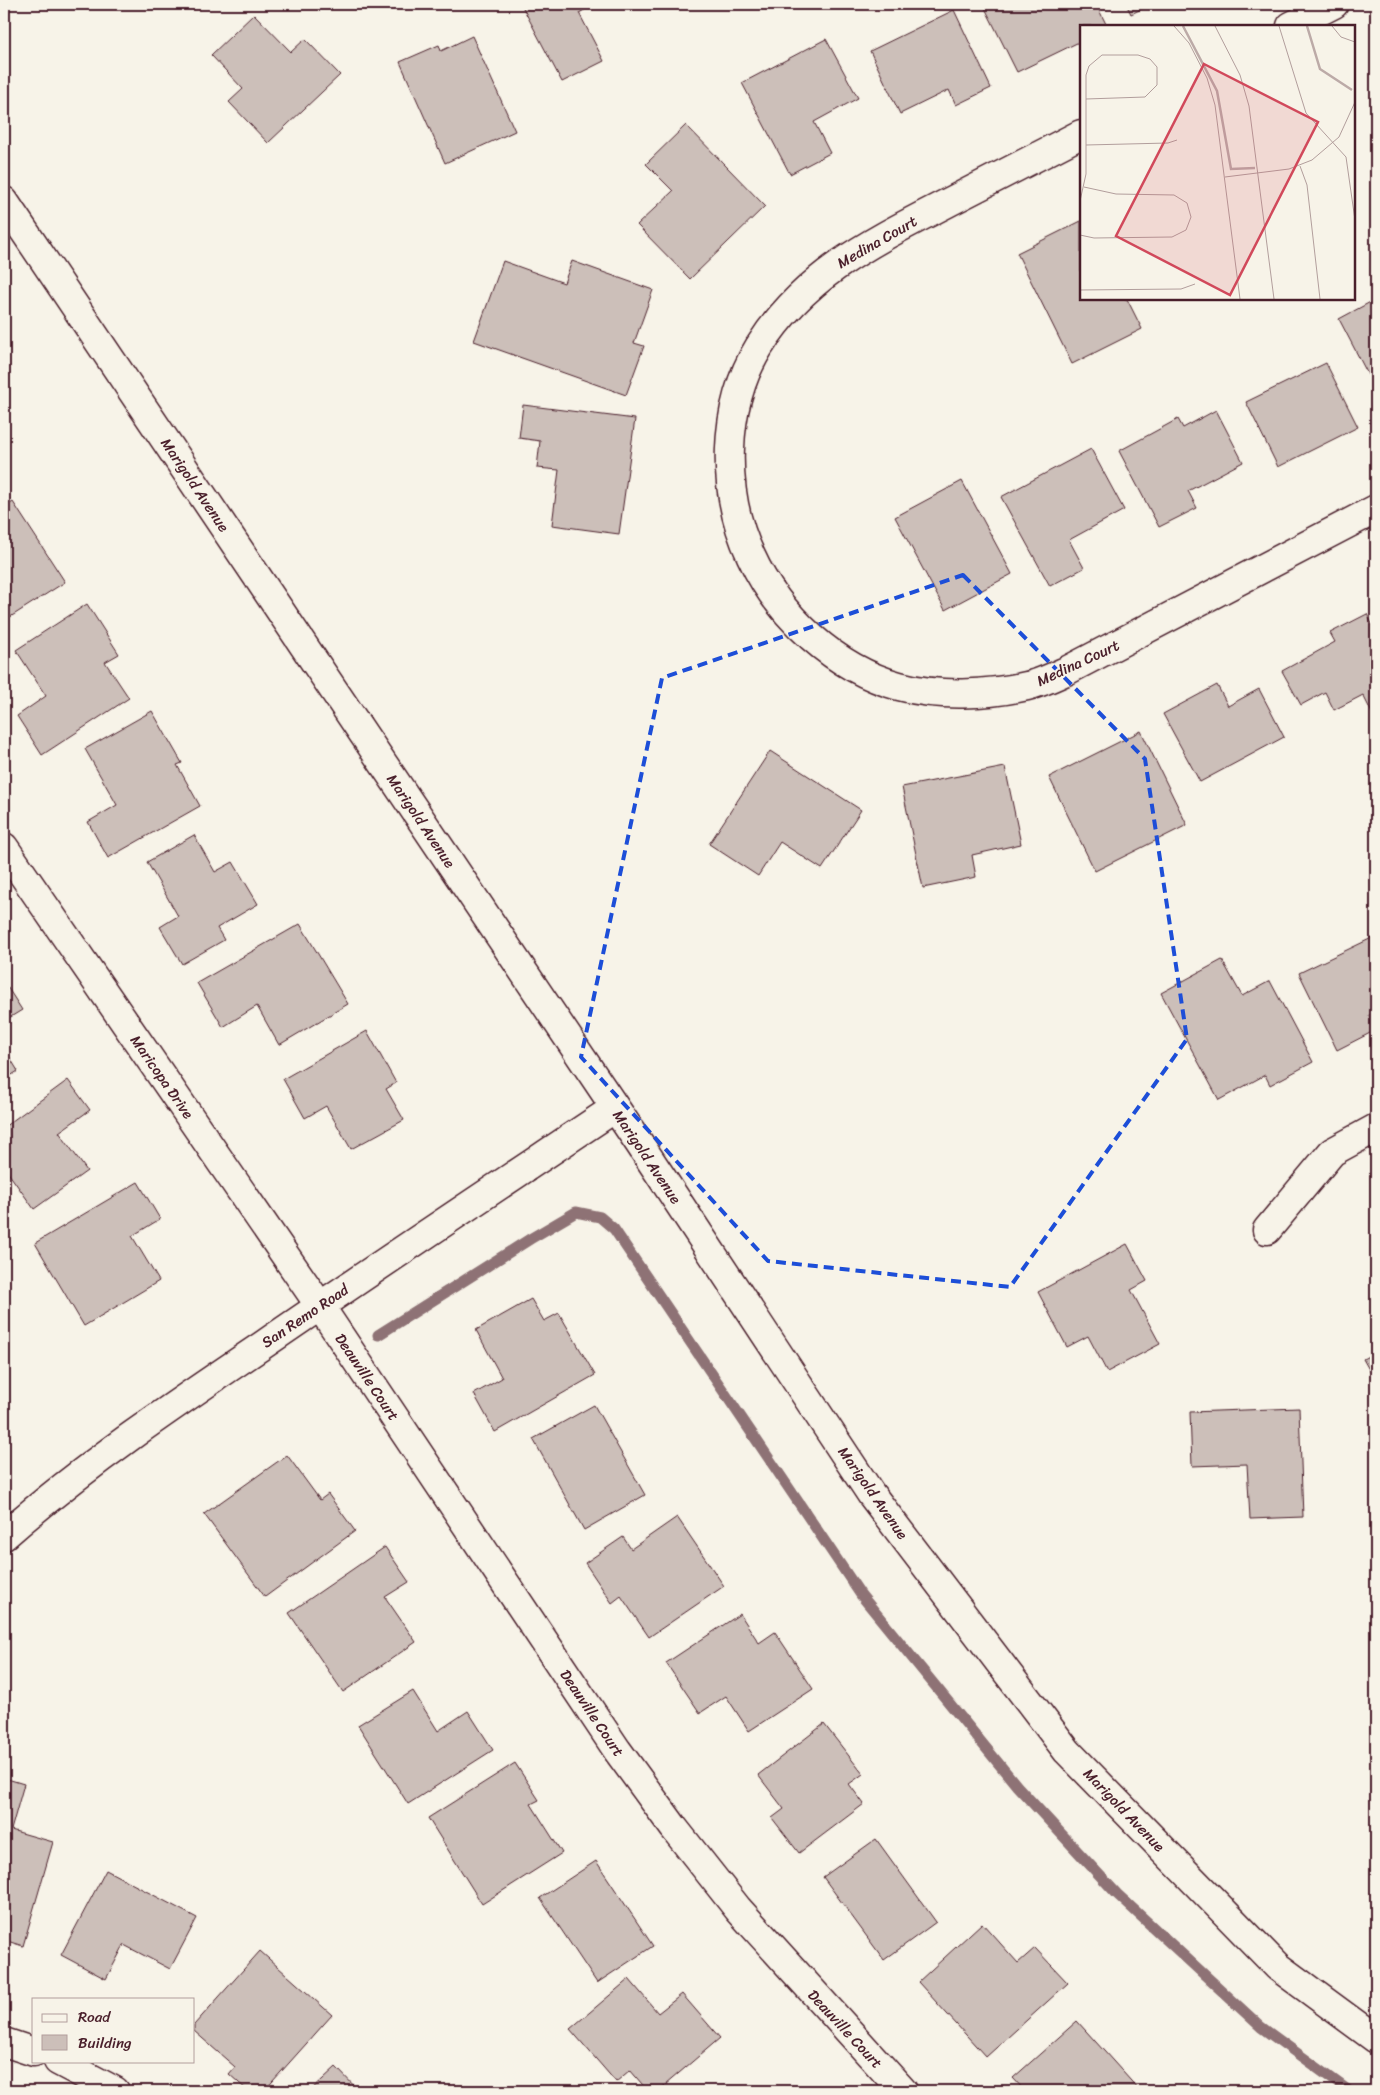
<svg xmlns="http://www.w3.org/2000/svg" width="1380" height="2095" font-family="Sriracha,sans-serif">
<style>
.lines{fill:none;stroke-linecap:round;stroke-linejoin:round}
.stream{stroke:#8e7275;stroke-width:11}
.building{fill:#ccbfb9;stroke:#4a1f2b}
.minor-casing{stroke:#4a1f2b;stroke-width:31}
.major-casing{stroke:#4a1f2b;stroke-width:31}
.minor{stroke:#f7f3e8;stroke-width:28}
.major{stroke:#f7f3e8;stroke-width:28}
.marked{fill:none;stroke:#1d4ed8;stroke-width:4;stroke-dasharray:10 6;stroke-linejoin:round}
.labels{text-anchor:middle;dominant-baseline:central;stroke-width:4;stroke-linejoin:round;paint-order:stroke}
.street-label{font-size:15px;fill:#4a1f2b;stroke:#f7f3e8}
.inset-river{fill:none;stroke:#bcaaa7;stroke-width:2.5}
.inset-road{fill:none;stroke:#b29e9c;stroke-width:1}
.view{fill:#d1495b;fill-opacity:0.15;stroke:#d1495b;stroke-width:2.5}
.inset-edge{fill:none;stroke:#4a1f2b;stroke-width:2.5}
</style>
<rect width="100%" height="100%" fill="#f7f3e8"/>
<filter id="ink" filterUnits="userSpaceOnUse"><feTurbulence type="fractalNoise" baseFrequency=".02" numOctaves="2"/><feDisplacementMap in="SourceGraphic" scale="10" xChannelSelector="R" yChannelSelector="G"/><feConvolveMatrix kernelMatrix="1 2 1 2 8 2 1 2 1" color-interpolation-filters="sRGB"/></filter>
<g filter="url(#ink)">
<g class="lines">
<polyline class="stream" points="378,1335 530,1239 576,1212 600,1217 614,1229 861,1595 1017,1786 1117,1894 1261,2027 1349,2091"/>
</g>
<g class="building">
<polygon points="521,4 595,4 579,13 604,61 562,82"/>
<polygon points="983,4 1096,4 1107,26 1081,26 1081,41 1017,72"/>
<polygon points="1126,4 1152,4 1131,14"/>
<polygon points="954,10 991,88 956,105 949,90 900,114 870,51"/>
<polygon points="254,14 291,52 305,39 340,75 268,143 229,102 243,89 211,55"/>
<polygon points="472,36 515,131 445,163 400,62 439,45 441,51"/>
<polygon points="826,39 858,98 814,122 830,153 790,174 742,83"/>
<polygon points="686,125 765,206 690,279 637,225 673,191 646,164"/>
<polygon points="1081,221 1081,299 1127,299 1142,329 1072,364 1017,253"/>
<polygon points="503,261 564,283 572,261 653,290 634,343 644,346 626,395 474,341"/>
<polygon points="1376,299 1376,390 1339,319"/>
<polygon points="1326,363 1358,427 1278,467 1246,402"/>
<polygon points="523,405 635,419 619,534 552,525 559,470 537,468 540,441 519,438"/>
<polygon points="1216,410 1243,462 1188,491 1197,508 1159,527 1119,451 1178,419 1183,428"/>
<polygon points="1091,449 1124,510 1069,540 1084,568 1050,586 1001,497"/>
<polygon points="962,481 1012,574 945,610 895,517"/>
<polygon points="13,502 65,582 4,621 4,508"/>
<polygon points="87,604 119,654 105,662 129,698 42,755 17,716 46,696 16,650"/>
<polygon points="1367,614 1376,632 1376,710 1372,713 1363,695 1334,710 1325,692 1301,705 1282,671 1335,642 1330,633"/>
<polygon points="1217,685 1228,706 1259,689 1284,737 1200,782 1163,714"/>
<polygon points="152,711 182,763 177,765 200,806 108,858 88,822 117,805 85,749"/>
<polygon points="1141,731 1187,825 1095,871 1049,777"/>
<polygon points="770,751 861,810 822,869 780,842 758,876 709,844"/>
<polygon points="1005,767 1021,844 972,855 976,877 923,888 902,787"/>
<polygon points="194,835 215,872 233,862 258,904 217,928 224,940 182,964 160,927 178,916 147,862"/>
<polygon points="300,924 348,1004 279,1045 257,1006 223,1027 197,983"/>
<polygon points="1376,936 1376,1011 1369,1015 1376,1030 1337,1050 1299,973"/>
<polygon points="1222,960 1242,996 1270,981 1313,1062 1270,1085 1265,1075 1219,1100 1161,993"/>
<polygon points="4,982 22,1010 4,1021"/>
<polygon points="367,1031 396,1083 386,1089 404,1120 351,1149 326,1106 305,1118 283,1079"/>
<polygon points="4,1048 18,1071 4,1080"/>
<polygon points="68,1080 90,1110 59,1132 87,1171 34,1209 4,1167 4,1127"/>
<polygon points="138,1182 160,1219 132,1236 159,1281 84,1326 35,1243"/>
<polygon points="1127,1244 1147,1281 1131,1290 1160,1344 1107,1372 1088,1336 1067,1347 1038,1292"/>
<polygon points="531,1299 544,1321 559,1313 595,1375 495,1432 474,1394 502,1378 476,1330"/>
<polygon points="1376,1352 1376,1382 1363,1359"/>
<polygon points="594,1405 645,1495 584,1530 533,1439"/>
<polygon points="1299,1408 1303,1517 1250,1519 1247,1464 1192,1466 1190,1412"/>
<polygon points="287,1455 320,1500 328,1494 355,1531 265,1597 204,1514"/>
<polygon points="677,1517 724,1586 649,1637 621,1596 612,1603 585,1563 623,1537 631,1549"/>
<polygon points="385,1547 409,1582 385,1597 416,1642 343,1692 289,1613"/>
<polygon points="740,1614 759,1643 775,1632 813,1689 749,1731 726,1696 700,1713 666,1663"/>
<polygon points="413,1691 438,1731 468,1711 493,1750 408,1804 358,1725"/>
<polygon points="824,1724 863,1774 849,1784 864,1804 799,1853 772,1818 784,1809 758,1775"/>
<polygon points="515,1763 539,1800 531,1804 562,1853 482,1904 428,1818"/>
<polygon points="4,1778 24,1784 11,1830 53,1842 23,1946 4,1940"/>
<polygon points="876,1839 936,1922 884,1960 823,1877"/>
<polygon points="596,1861 653,1946 597,1983 540,1898"/>
<polygon points="106,1870 197,1918 170,1969 124,1945 106,1979 61,1955"/>
<polygon points="982,1923 1018,1963 1035,1948 1068,1983 986,2057 918,1982"/>
<polygon points="260,1951 332,2015 264,2091 248,2091 229,2074 235,2067 194,2031 194,2025"/>
<polygon points="629,1979 658,2013 682,1994 720,2038 658,2091 648,2091 630,2070 616,2082 570,2029"/>
<polygon points="1077,2021 1140,2091 1025,2091 1013,2078"/>
<polygon points="336,2067 359,2091 310,2091"/>
<polygon points="399,2086 403,2091 394,2091"/>
</g>
<g class="lines">
<defs>
<g id="minor">
<polyline points="1291,26 1334,4"/>
<path d="M 1081,134 C 1037,157 993,179 949,202 C 876,240 805,273 759,347 C 722,407 721,493 751,556 C 778,616 836,669 899,686 C 939,697 986,695 1027,686 C 1041,683 1055,676 1068,670 L 1376,509"/>
<polyline points="4,847 320,1306 617,1750 674,1828 738,1909 903,2091"/>
<polyline points="1267,1230 1332,1152 1376,1128"/>
<path d="M 4,1536 C 85,1465 174,1405 263,1345 C 379,1265 497,1187 615,1108"/>
<polyline points="4,2042 34,2052"/>
<polyline points="58,2061 115,2091"/>
</g>
<polyline id="major" points="4,201 639,1143 871,1494 1067,1751 1278,1967 1376,2039"/>
</defs>
<use href="#minor" class="minor-casing"/>
<use href="#major" class="major-casing"/>
<use href="#minor" class="minor"/>
<use href="#major" class="major"/>
</g>
</g>
<path class="marked" d="M 963,575 L 1145,759 L 1187,1039 L 1010,1287 L 768,1261 L 581,1057 L 662,678 Z"/>
<g class="labels">
<g class="street-label">
<text transform="translate(877 242) rotate(-30)">Medina Court</text>
<text transform="translate(195 485) rotate(56)">Marigold Avenue</text>
<text transform="translate(1078 663) rotate(-25)">Medina Court</text>
<text transform="translate(421 821) rotate(56)">Marigold Avenue</text>
<text transform="translate(162 1077) rotate(55)">Maricopa Drive</text>
<text transform="translate(647 1157) rotate(56)">Marigold Avenue</text>
<text transform="translate(305 1316) rotate(-34)">San Remo Road</text>
<text transform="translate(367 1377) rotate(56)">Deauville Court</text>
<text transform="translate(873 1493) rotate(55)">Marigold Avenue</text>
<text transform="translate(592 1713) rotate(56)">Deauville Court</text>
<text transform="translate(1124 1810) rotate(46)">Marigold Avenue</text>
<text transform="translate(845 2029) rotate(47)">Deauville Court</text>
</g>
</g>
<g transform="translate(1080 25)">
<rect width="275" height="275" fill="#f7f3e8"/>
<path class="inset-river" d="M 103,1 L 137,66 L 151,144 L 175,143M 227,1 L 240,44 L 272,65"/>
<path class="inset-road" d="M 94,1 L 109,18 L 127,53 L 135,80 L 160,274M 135,1 L 160,50 L 169,81 L 194,274M 199,1 L 226,88 L 266,132 L 275,195M 252,1 L 261,12 L 275,17M 6,120 L 88,118 L 97,115M 220,141 L 227,160 L 240,274M 145,152 L 209,144 L 232,135 L 259,112 L 275,77M 0,176 L 6,149 L 6,50 L 9,41 L 22,30 L 58,30 L 70,34 L 77,42 L 77,60 L 65,72 L 6,74M 0,210 L 14,213 L 92,212 L 106,205 L 111,192 L 107,178 L 94,170 L 36,169 L 4,162M 0,265 L 101,264 L 115,259"/>
<path class="view" d="M 124,39 L 238,97 L 150,270 L 36,211 Z"/>
<rect width="275" height="275" class="inset-edge"/>
</g>
<rect width="1380" height="2095" fill="none" stroke="#f7f3e8" stroke-width="20"/>
<rect x="10" y="10" width="1360" height="2075" fill="none" stroke="#4a1f2b" stroke-width="2" filter="url(#ink)"/>
<rect x="32" y="1998" width="162" height="65" fill="#f7f3e8" stroke="#b29e9c"/>
<rect x="42" y="2014" width="25" height="8" fill="#f7f3e8" stroke="#b29e9c"/>
<text x="78" y="2022" font-size="15" fill="#4a1f2b">Road</text>
<rect x="42" y="2035" width="25" height="15" fill="#ccbfb9" stroke="#b29e9c"/>
<text x="78" y="2048" font-size="15" fill="#4a1f2b">Building</text>
</svg>
